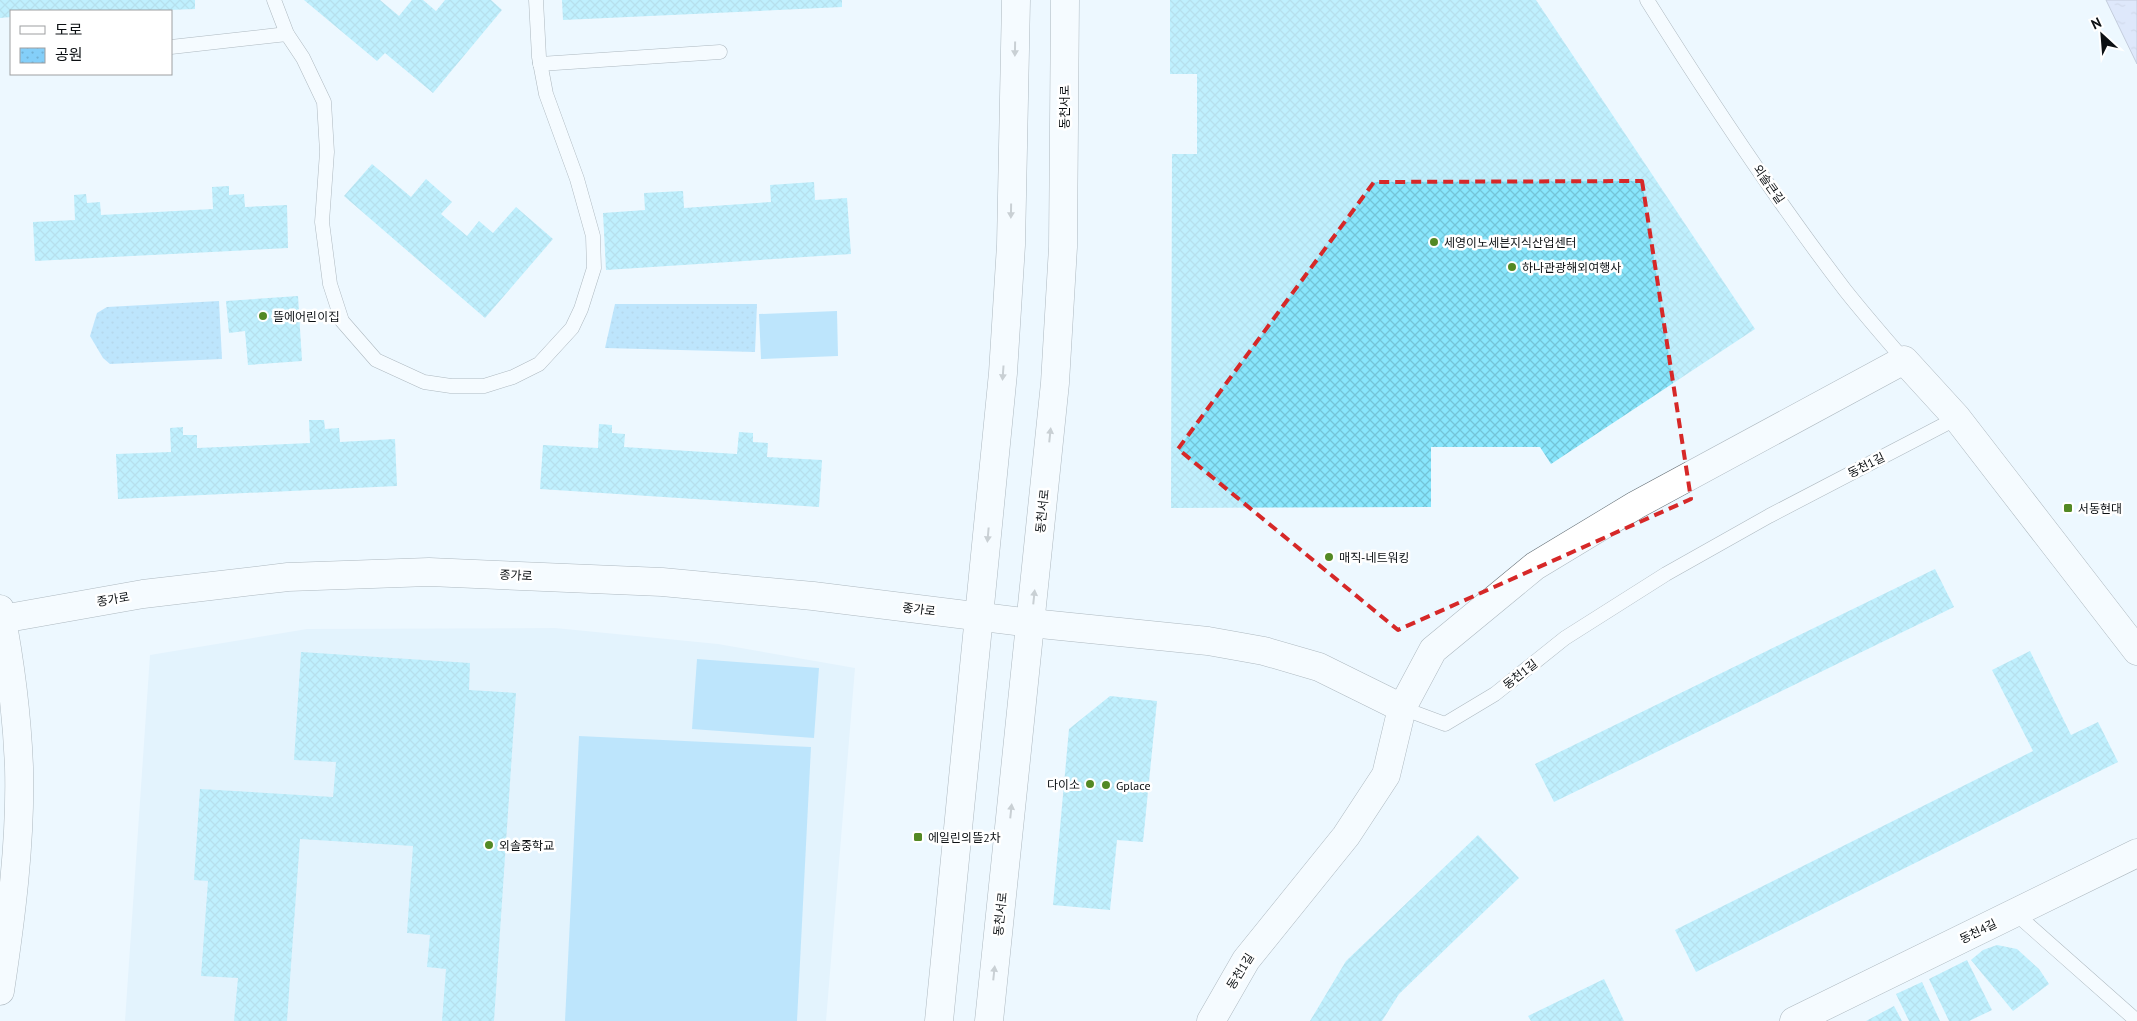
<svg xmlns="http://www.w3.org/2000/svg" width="2137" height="1021" font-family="'PT Sans','Noto Sans KR',sans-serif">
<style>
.built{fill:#d8edfa}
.grass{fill:#84cff9}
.park{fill:url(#park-dots)}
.water{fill:url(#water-ripples);stroke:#9299b2}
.building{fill:url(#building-cross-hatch)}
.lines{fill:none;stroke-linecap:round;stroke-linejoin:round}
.service-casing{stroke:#626d74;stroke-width:15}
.minor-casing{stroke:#626d74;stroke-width:29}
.secondary-casing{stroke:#626d74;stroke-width:29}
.service{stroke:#fff;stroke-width:14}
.minor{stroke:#fff;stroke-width:28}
.secondary{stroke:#fff;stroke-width:28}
.oneway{fill:#9e9fa1}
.marked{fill:none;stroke:#d62828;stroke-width:4;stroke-dasharray:10 6;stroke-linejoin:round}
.poi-dot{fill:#538924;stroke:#fff;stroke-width:2}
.labels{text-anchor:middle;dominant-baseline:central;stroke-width:5;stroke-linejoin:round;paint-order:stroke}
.street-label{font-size:12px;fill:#0c1013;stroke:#fff}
.poi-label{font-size:12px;fill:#0c1013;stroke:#fff;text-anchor:start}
</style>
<defs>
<pattern id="park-dots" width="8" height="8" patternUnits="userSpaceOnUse" patternTransform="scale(1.25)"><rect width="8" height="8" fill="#84cff9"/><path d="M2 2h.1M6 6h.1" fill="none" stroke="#71b1d5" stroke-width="1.8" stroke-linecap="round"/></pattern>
<pattern id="water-ripples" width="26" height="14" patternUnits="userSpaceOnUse" patternTransform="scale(1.25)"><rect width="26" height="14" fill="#ccd4f6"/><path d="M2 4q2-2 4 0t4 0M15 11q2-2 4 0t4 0" fill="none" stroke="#aeb5d2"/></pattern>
<pattern id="building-cross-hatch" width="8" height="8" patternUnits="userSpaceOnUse" patternTransform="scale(1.25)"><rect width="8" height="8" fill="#88e6fc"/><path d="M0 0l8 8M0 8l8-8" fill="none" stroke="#74c4d7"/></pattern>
</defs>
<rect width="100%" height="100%" fill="#edf8ff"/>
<polygon class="built" points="555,628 718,644 855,668 826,1021 125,1021 150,655 307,629"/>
<g class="grass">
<polygon points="837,311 838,356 761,359 759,314"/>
<polygon points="697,659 819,668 814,738 692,729"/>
<polygon points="579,736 811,747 797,1021 565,1021"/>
</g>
<g class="park">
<polygon points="219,301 222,359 110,364 103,358 90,336 97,313 107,307"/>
<polygon points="615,304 757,304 755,352 605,348"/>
</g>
<polygon class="water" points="2106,0 2137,0 2137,64"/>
<g class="building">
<polygon points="0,0 195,0 195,9 143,11 11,11 11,17 0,18"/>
<polygon points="304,0 380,0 399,16 412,0 423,0 436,11 445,0 491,0 502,10 433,93 385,53 377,61"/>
<polygon points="562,0 842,0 842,7 563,20"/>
<polygon points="1170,0 1536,0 1755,329 1551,464 1540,447 1431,447 1431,507 1171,508 1172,154 1197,154 1197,74 1170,74"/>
<polygon points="372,164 411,197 426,179 452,202 441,214 467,236 479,221 493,233 516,207 553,239 485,318 344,196"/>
<polygon points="814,182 815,200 847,198 851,254 606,270 603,213 645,210 644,193 683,191 684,208 771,202 770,185"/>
<polygon points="229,186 229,195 244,194 245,207 287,205 288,248 35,261 33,222 75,220 74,195 86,194 87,203 100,202 101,215 213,209 212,187"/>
<polygon points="298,296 302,361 248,365 245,331 229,333 226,301"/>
<polygon points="309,420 324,420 325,429 339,428 340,442 395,439 397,486 118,499 116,454 171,452 170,428 183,427 183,435 197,435 197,448 310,443"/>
<polygon points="599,424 612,425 612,433 625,434 624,447 737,454 739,432 753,433 753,442 768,443 767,457 822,460 819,507 540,489 543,445 598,448"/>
<polygon points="1935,569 1954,607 1554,802 1535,764"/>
<polygon points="2030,651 2071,735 2098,722 2118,762 1696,972 1675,930 2033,751 1992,670"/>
<polygon points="301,652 470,663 469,690 516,693 494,1021 442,1021 446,969 427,967 430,935 407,933 413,846 300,839 287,1021 234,1021 238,978 201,976 208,881 194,880 200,789 333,797 336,762 294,760"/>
<polygon points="1110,696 1157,701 1143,842 1117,840 1110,910 1053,905 1069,729"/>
<polygon points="1478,835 1519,878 1399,994 1382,1021 1310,1021 1346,961"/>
<polygon points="1997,945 2017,949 2039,969 2049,984 2013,1011 1971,960 1983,950"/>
<polygon points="1967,960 1992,1010 1969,1021 1949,1021 1929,979"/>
<polygon points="1604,979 1624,1021 1531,1021 1528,1016"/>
<polygon points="1922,982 1940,1021 1909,1021 1896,994"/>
<polygon points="1894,1006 1902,1021 1866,1021"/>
</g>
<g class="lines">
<defs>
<g id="service">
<polyline points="274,0 287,34 303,58 324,102 327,152 322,222 330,284 342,321 376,360 424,382 451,386 484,386 513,377 539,364 572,328 581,309 594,268 593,236 577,179 546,94 539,57 536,0"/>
<path d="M 1647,0 C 1709,99 1774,197 1845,290 C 1864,314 1884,337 1904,360"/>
<polyline points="171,47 287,34"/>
<polyline points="540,64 720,52"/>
<polyline points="1402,708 1445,724 1495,694 1565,638 1666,574 1769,516 1957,418"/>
<polyline points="2015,913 2137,1021"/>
</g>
<g id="minor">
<path d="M 0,609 C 10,661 17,715 19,767 C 21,841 11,918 0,991"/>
<polyline points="2,619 143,594 288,577 429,572 662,582 813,596 1031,623 1208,641 1264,651 1319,667 1402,708"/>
<polyline points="1211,1021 1246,960 1346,836 1386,775 1402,708 1433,650 1535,566 1636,505 1904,360 1957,418 2137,651"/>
<polyline points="1794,1021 2137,853"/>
</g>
<g id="secondary">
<polyline points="939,1021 1003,373 1011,245 1016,0"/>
<polyline points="989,1021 1055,383 1063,247 1065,0"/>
</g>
</defs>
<use href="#service" class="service-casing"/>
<use href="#minor" class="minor-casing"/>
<use href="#secondary" class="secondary-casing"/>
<use href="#service" class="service"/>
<use href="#minor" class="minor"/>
<use href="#secondary" class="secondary"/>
</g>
<defs><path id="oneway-solid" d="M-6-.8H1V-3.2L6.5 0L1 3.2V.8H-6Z" transform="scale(1.25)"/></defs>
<g class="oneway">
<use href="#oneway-solid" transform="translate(1015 49) rotate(91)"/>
<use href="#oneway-solid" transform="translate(1011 211) rotate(91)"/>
<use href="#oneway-solid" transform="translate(1003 373) rotate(94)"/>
<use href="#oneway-solid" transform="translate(1050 435) rotate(-84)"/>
<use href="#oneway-solid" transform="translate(988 535) rotate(95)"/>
<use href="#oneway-solid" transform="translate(1034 597) rotate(-84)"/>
<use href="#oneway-solid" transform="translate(1011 811) rotate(-84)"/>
<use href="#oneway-solid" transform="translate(994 973) rotate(-84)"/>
</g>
<path d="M0 0H2137V1021H0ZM 1642,181 L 1691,499 L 1398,630 L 1178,449 L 1374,182 Z" fill="#edf8ff" fill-opacity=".55" fill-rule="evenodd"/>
<path class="marked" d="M 1642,181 L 1691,499 L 1398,630 L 1178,449 L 1374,182 Z"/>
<g class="poi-dot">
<circle cx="1434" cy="242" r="5"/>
<circle cx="1512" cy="267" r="5"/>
<circle cx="263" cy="316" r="5"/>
<rect x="2063" y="503" width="10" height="10" rx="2.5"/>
<circle cx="1329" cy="557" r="5"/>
<circle cx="1090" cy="784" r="5"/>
<circle cx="1106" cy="785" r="5"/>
<rect x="913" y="832" width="10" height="10" rx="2.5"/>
<circle cx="489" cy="845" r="5"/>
</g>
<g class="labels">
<g class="street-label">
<text transform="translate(1064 107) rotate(-90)">동천서로</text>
<text transform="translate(1769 184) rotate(55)">외솔큰길</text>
<text transform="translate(1866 465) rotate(-27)">동천1길</text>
<text transform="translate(1042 511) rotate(-84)">동천서로</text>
<text transform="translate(516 575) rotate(3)">종가로</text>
<text transform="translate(113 599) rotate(-10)">종가로</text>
<text transform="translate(919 609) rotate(7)">종가로</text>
<text transform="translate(1520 674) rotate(-38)">동천1길</text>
<text transform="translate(1000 914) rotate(-84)">동천서로</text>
<text transform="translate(1978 931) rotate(-26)">동천4길</text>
<text transform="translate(1240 971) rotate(-58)">동천1길</text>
</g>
<g class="poi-label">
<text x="1444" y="242">세영이노세븐지식산업센터</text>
<text x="1522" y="267">하나관광해외여행사</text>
<text x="273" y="316">뜰에어린이집</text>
<text x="2078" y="508">서동현대</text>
<text x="1339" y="557">매직-네트워킹</text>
<text x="1080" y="784" text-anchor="end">다이소</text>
<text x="1116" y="785">Gplace</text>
<text x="928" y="837">에일린의뜰2차</text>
<text x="499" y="845">외솔중학교</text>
</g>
</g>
<rect x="10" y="10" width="162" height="65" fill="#ffffff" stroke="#9e9fa1"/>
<rect x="20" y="26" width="25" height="8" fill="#ffffff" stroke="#9e9fa1"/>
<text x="55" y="35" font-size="15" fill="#0c1013">도로</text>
<rect x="20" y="48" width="25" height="15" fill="url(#park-dots)" stroke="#9e9fa1"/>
<text x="55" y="60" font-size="15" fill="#0c1013">공원</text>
<g transform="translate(2102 35) rotate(334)" stroke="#ffffff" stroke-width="4" paint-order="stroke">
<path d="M0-4L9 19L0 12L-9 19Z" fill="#0c1013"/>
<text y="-8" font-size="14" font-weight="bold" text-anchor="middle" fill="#0c1013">N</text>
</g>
</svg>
